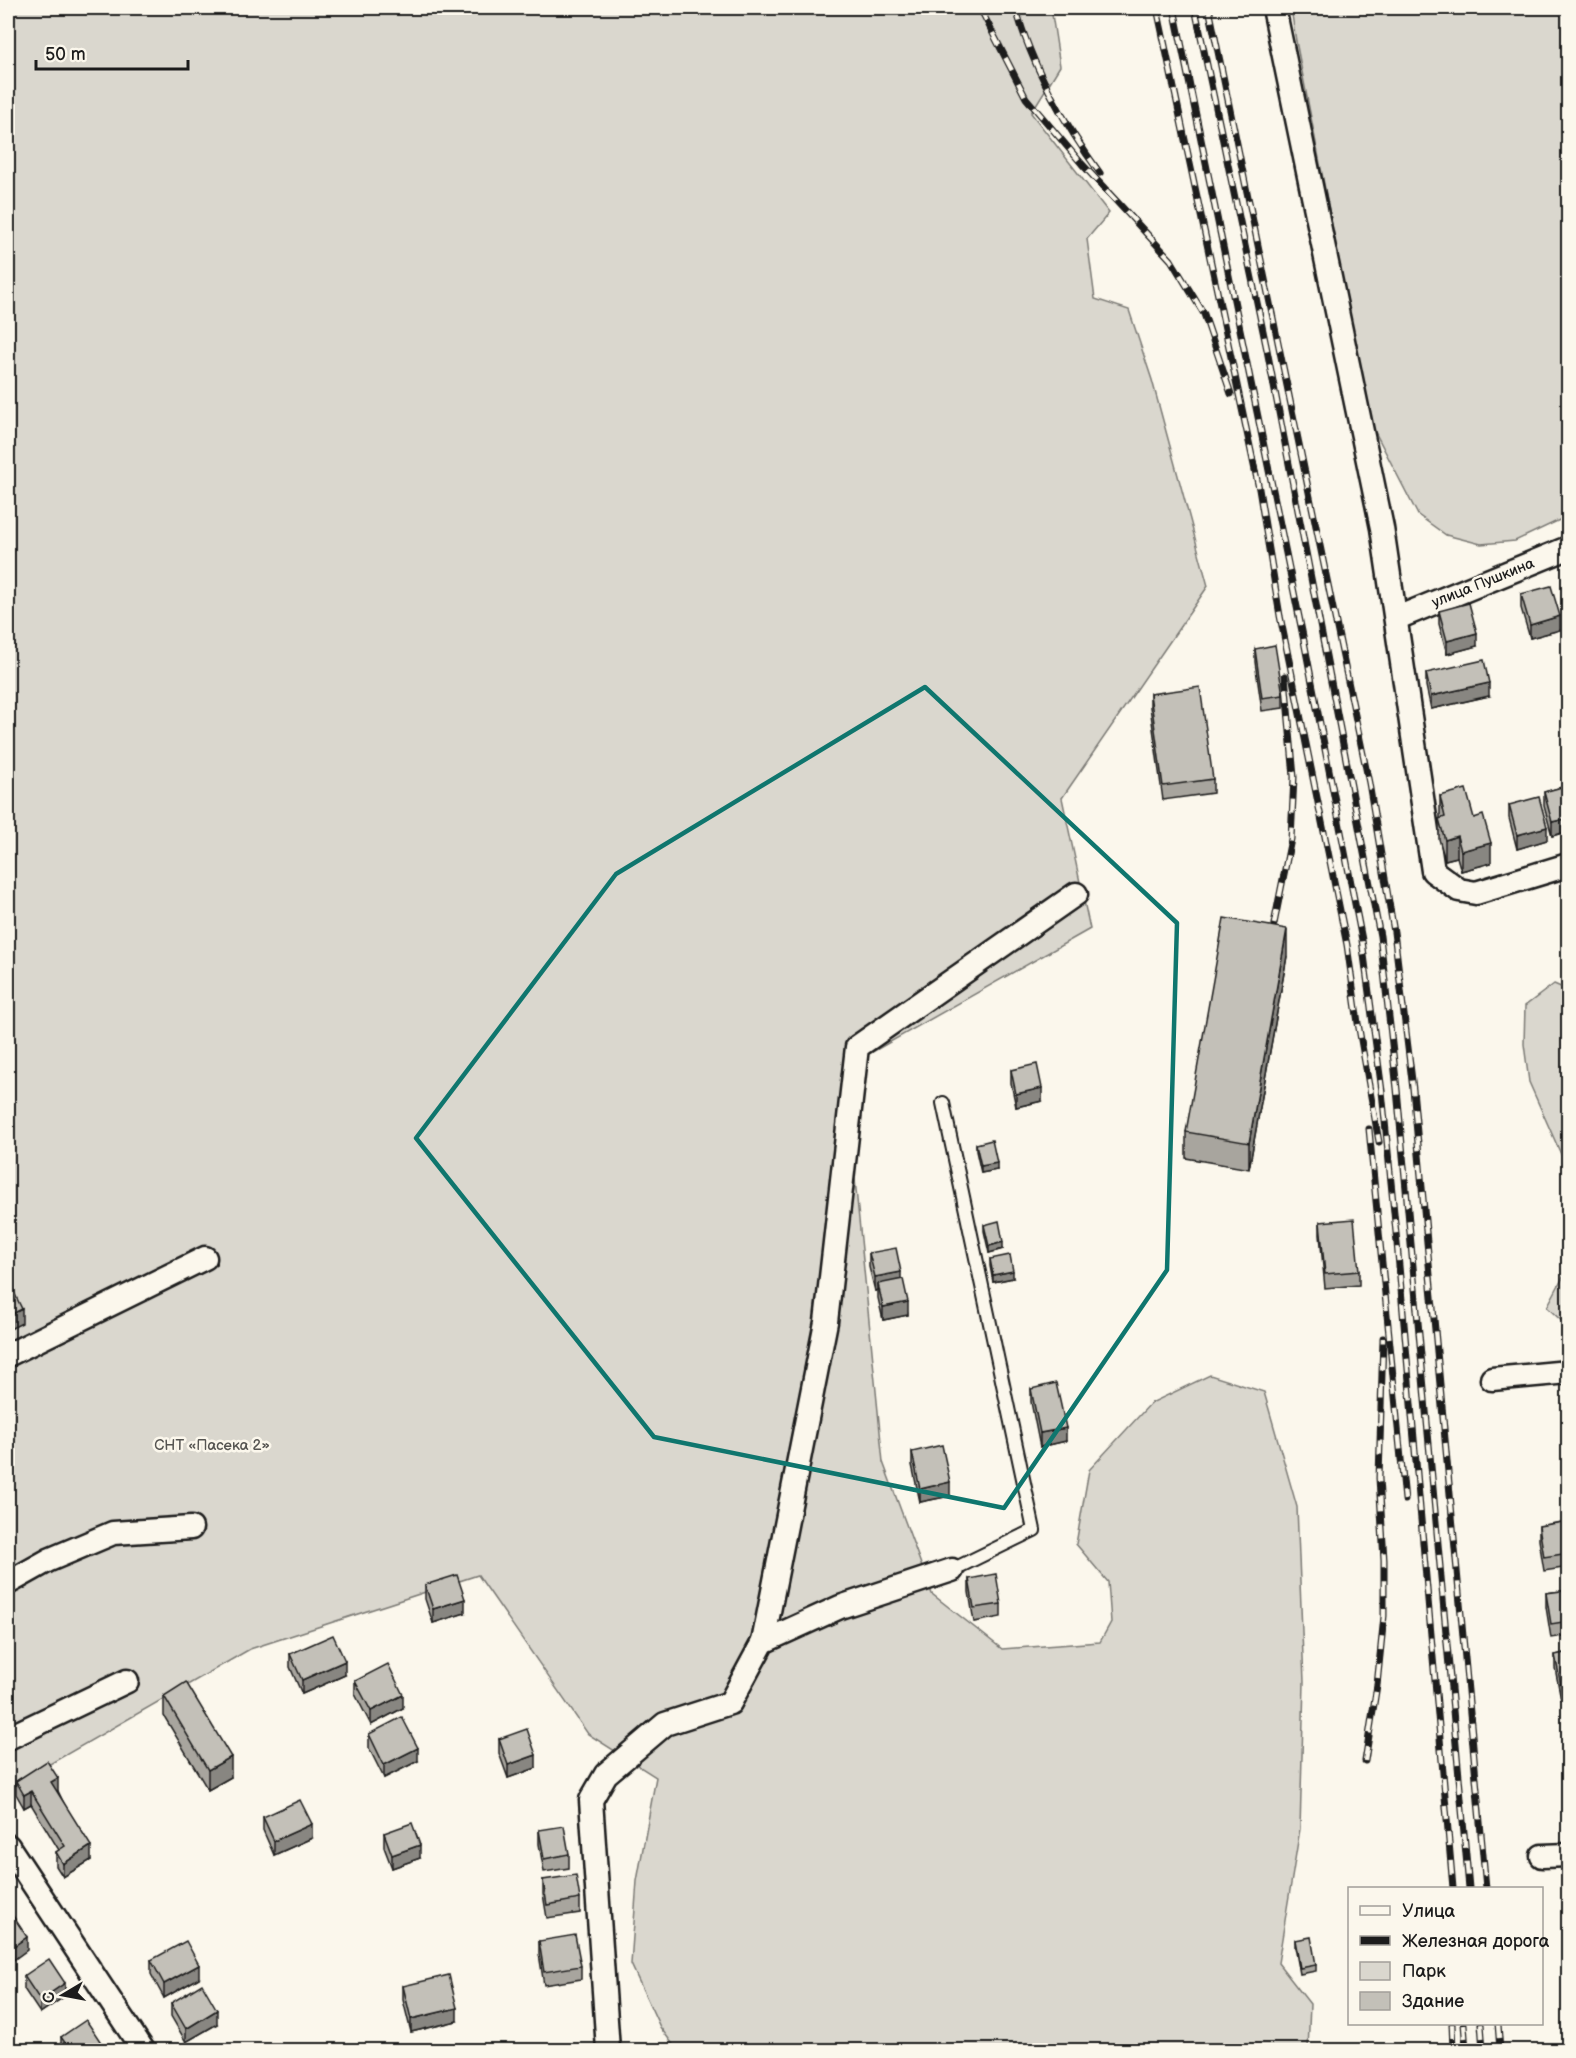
<svg xmlns="http://www.w3.org/2000/svg" width="1576" height="2058" font-family="'Balsamiq Sans',sans-serif">
<style>
.green{fill:#dad7ce;stroke:#7b7a75;stroke-width:1.5}
.lines{fill:none;stroke-linecap:round;stroke-linejoin:round}
.service-casing{stroke:#1c1c1c;stroke-width:16}
.minor-casing{stroke:#1c1c1c;stroke-width:27}
.service{stroke:#fbf7ec;stroke-width:12}
.minor{stroke:#fbf7ec;stroke-width:22}
.rail-casing{stroke:#1c1c1c;stroke-width:7}
.rail{stroke:#fbf7ec;stroke-width:4.5;stroke-dasharray:14;stroke-linecap:butt}
.wall{fill:#a8a59e;stroke:#1c1c1c;stroke-width:1.5}
.shaded-wall{fill:#888681;stroke:#1c1c1c;stroke-width:1.5}
.building{fill:#c3c0b8;stroke:#1c1c1c;stroke-width:1.5}
.marked{fill:none;stroke:#0f766e;stroke-width:4.5;stroke-linejoin:round}
.labels{text-anchor:middle;dominant-baseline:central;stroke-width:5;stroke-linejoin:round;paint-order:stroke}
.street-label{font-size:15px;fill:#1c1c1c;stroke:#fbf7ec}
.park-label{font-size:15px;fill:#555451;stroke:#fbf7ec}
</style>
<rect width="100%" height="100%" fill="#fbf7ec"/>
<filter id="ink" filterUnits="userSpaceOnUse"><feTurbulence type="fractalNoise" baseFrequency=".0167" numOctaves="2"/><feDisplacementMap in="SourceGraphic" scale="12" xChannelSelector="R" yChannelSelector="G"/><feConvolveMatrix kernelMatrix="1 2 1 2 8 2 1 2 1" color-interpolation-filters="sRGB"/></filter>
<g filter="url(#ink)">
<g class="green">
<polygon points="8,8 1051,8 1060,66 1031,113 1109,213 1087,239 1095,299 1129,310 1152,380 1208,586 1062,798 1090,929 844,1068 883,1462 932,1594 1002,1649 1100,1642 1111,1622 1108,1582 1076,1544 1089,1470 1151,1403 1210,1375 1264,1392 1297,1507 1304,1682 1300,1829 1278,1963 1310,2004 1308,2050 677,2050 660,2027 631,1964 637,1881 656,1777 588,1734 478,1575 250,1649 8,1788"/>
<polygon points="1291,8 1568,8 1568,516 1515,541 1481,544 1446,535 1418,515 1371,424 1296,41"/>
<polygon points="1554,984 1568,990 1568,1170 1529,1082 1524,1044 1525,1006"/>
<polygon points="1568,1268 1568,1327 1547,1307"/>
</g>
<g class="lines">
<defs>
<polyline id="service" points="943,1103 1034,1530 952,1570"/>
<g id="minor">
<polyline points="1274,8 1382,528 1433,871 1459,890 1476,893 1568,865"/>
<polyline points="1397,618 1568,548"/>
<polyline points="8,1355 205,1258"/>
<polyline points="1492,1379 1568,1372"/>
<polyline points="8,1583 49,1560 113,1533 191,1528"/>
<polyline points="763,1642 826,1322 857,1047 1076,894"/>
<polyline points="8,1738 127,1681"/>
<polyline points="8,1846 143,2050"/>
<polyline points="1542,1856 1568,1855"/>
<polyline points="608,2050 591,1800 606,1774 665,1724 730,1703 763,1642 840,1607 952,1570"/>
</g>
</defs>
<use href="#service" class="service-casing"/>
<use href="#minor" class="minor-casing"/>
<use href="#service" class="service"/>
<use href="#minor" class="minor"/>
<defs>
<g id="rail">
<polyline points="980,8 1026,98 1082,164 1171,260 1204,314 1231,394"/>
<path d="M 1016,8 C 1030,63 1066,127 1100,173"/>
<polyline points="1157,8 1259,489 1280,616 1347,945 1358,1023 1379,1142"/>
<polyline points="1174,8 1304,641 1362,940 1382,1091 1397,1243 1453,1888"/>
<polyline points="1195,8 1267,350 1380,936 1397,1089 1469,1888"/>
<polyline points="1209,8 1369,783 1394,932 1413,1089 1486,1888"/>
<polyline points="1274,924 1291,839 1294,777 1285,676"/>
<polyline points="1369,1129 1405,1500"/>
<polyline points="1365,1761 1377,1685 1384,1616 1384,1560 1379,1478 1383,1338"/>
<polyline points="1452,2024 1453,2050"/>
<polyline points="1464,2024 1466,2050"/>
<polyline points="1481,2024 1483,2050"/>
<polyline points="1498,2024 1500,2050"/>
</g>
</defs>
<use href="#rail" class="rail-casing"/>
<use href="#rail" class="rail"/>
</g>
<g class="wall">
<polygon points="1521,594 1560,630 1530,638 1521,608"/>
<polygon points="1439,611 1477,646 1447,654 1439,624"/>
<polygon points="1255,649 1283,695 1283,708 1262,711 1255,662"/>
<polygon points="1426,673 1489,696 1431,709 1426,686"/>
<polygon points="1150,694 1213,779 1213,793 1163,800 1150,707"/>
<polygon points="1569,785 1569,831 1552,836 1544,806 1544,792"/>
<polygon points="1440,796 1474,818 1491,863 1461,871 1457,857 1445,860 1439,839 1439,819 1440,819"/>
<polygon points="1509,805 1547,840 1517,849 1509,818"/>
<polygon points="1287,956 1249,1169 1186,1158 1186,1132"/>
<polygon points="1011,1070 1042,1101 1016,1107 1011,1083"/>
<polygon points="976,1144 997,1170 981,1173 976,1151"/>
<polygon points="1320,1222 1359,1271 1359,1285 1325,1288 1320,1235"/>
<polygon points="984,1225 1003,1249 989,1253 984,1231"/>
<polygon points="869,1253 901,1279 908,1315 883,1320 878,1298 878,1290 875,1291 869,1267"/>
<polygon points="990,1259 1013,1278 993,1282 990,1266"/>
<polygon points="1031,1389 1066,1441 1040,1447 1031,1402"/>
<polygon points="912,1452 950,1496 920,1502 912,1465"/>
<polygon points="1569,1521 1569,1567 1544,1571 1539,1540 1539,1526"/>
<polygon points="969,1579 1001,1604 1001,1617 974,1622 969,1592"/>
<polygon points="425,1585 465,1613 433,1623 425,1599"/>
<polygon points="1569,1590 1569,1635 1551,1638 1546,1607 1546,1593"/>
<polygon points="1569,1652 1569,1698 1561,1699 1555,1668 1555,1655"/>
<polygon points="290,1654 345,1675 302,1694 290,1667"/>
<polygon points="355,1681 403,1708 371,1725 355,1694"/>
<polygon points="164,1696 231,1777 208,1790 164,1716"/>
<polygon points="369,1734 418,1761 384,1778 369,1748"/>
<polygon points="499,1739 536,1768 508,1778 499,1753"/>
<polygon points="1569,1772 1569,1800 1566,1786 1566,1773"/>
<polygon points="16,1781 58,1791 91,1860 63,1877 56,1866 56,1852 59,1850 31,1804 24,1808 16,1794"/>
<polygon points="263,1817 312,1838 274,1855 263,1830"/>
<polygon points="539,1830 569,1854 569,1868 544,1872 539,1844"/>
<polygon points="384,1833 420,1858 392,1868 384,1847"/>
<polygon points="543,1880 580,1899 580,1913 547,1918 543,1894"/>
<polygon points="1295,1940 1316,1965 1316,1971 1300,1974 1295,1947"/>
<polygon points="539,1941 581,1966 581,1979 544,1985 539,1954"/>
<polygon points="151,1960 199,1978 164,1998 151,1974"/>
<polygon points="24,1976 65,1996 40,2013 24,1989"/>
<polygon points="403,1986 457,2021 411,2032 403,2000"/>
<polygon points="171,2003 217,2024 186,2042 171,2016"/>
<polygon points="61,2037 102,2050 61,2050"/>
</g>
<g class="shaded-wall">
<polygon points="1560,616 1560,630 1530,638 1530,625"/>
<polygon points="1477,633 1477,646 1447,654 1447,641"/>
<polygon points="1489,683 1489,696 1431,709 1431,696"/>
<polygon points="1569,818 1569,831 1552,836 1552,822"/>
<polygon points="1547,827 1547,840 1517,849 1517,835"/>
<polygon points="1457,836 1457,857 1445,860 1445,840"/>
<polygon points="1491,843 1491,863 1461,871 1461,851"/>
<polygon points="1287,929 1287,956 1249,1169 1249,1143"/>
<polygon points="1042,1088 1042,1101 1016,1107 1016,1094"/>
<polygon points="997,1163 997,1170 981,1173 981,1166"/>
<polygon points="1003,1242 1003,1249 989,1253 989,1246"/>
<polygon points="1013,1271 1013,1278 993,1282 993,1275"/>
<polygon points="901,1272 901,1285 878,1284 878,1290 875,1291 875,1277"/>
<polygon points="908,1302 908,1315 883,1320 883,1307"/>
<polygon points="22,1309 22,1323 8,1330 8,1316"/>
<polygon points="1066,1428 1066,1441 1040,1447 1040,1433"/>
<polygon points="950,1482 950,1496 920,1502 920,1489"/>
<polygon points="465,1599 465,1613 433,1623 433,1609"/>
<polygon points="345,1661 345,1675 302,1694 302,1680"/>
<polygon points="403,1695 403,1708 371,1725 371,1711"/>
<polygon points="418,1748 418,1761 384,1778 384,1765"/>
<polygon points="536,1755 536,1768 508,1778 508,1765"/>
<polygon points="231,1757 231,1777 208,1790 208,1770"/>
<polygon points="58,1778 58,1791 51,1795 51,1782"/>
<polygon points="31,1791 31,1804 24,1808 24,1795"/>
<polygon points="312,1824 312,1838 274,1855 274,1841"/>
<polygon points="420,1845 420,1858 392,1868 392,1855"/>
<polygon points="91,1846 91,1860 63,1877 63,1864"/>
<polygon points="27,1937 27,1950 8,1964 8,1950"/>
<polygon points="199,1965 199,1978 164,1998 164,1984"/>
<polygon points="65,1983 65,1996 40,2013 40,2000"/>
<polygon points="457,2008 457,2021 411,2032 411,2019"/>
<polygon points="217,2010 217,2024 186,2042 186,2029"/>
<polygon points="102,2044 102,2050 93,2050"/>
</g>
<g class="building">
<polygon points="1551,586 1560,616 1530,625 1521,594"/>
<polygon points="1469,603 1477,633 1447,641 1439,611"/>
<polygon points="1275,645 1283,695 1262,698 1255,649"/>
<polygon points="1484,660 1489,683 1431,696 1426,673"/>
<polygon points="1200,687 1213,779 1163,786 1150,694"/>
<polygon points="1569,785 1569,818 1552,822 1544,792"/>
<polygon points="1466,789 1474,818 1483,815 1491,843 1461,851 1457,836 1445,840 1439,819 1445,817 1440,796"/>
<polygon points="1539,797 1547,827 1517,835 1509,805"/>
<polygon points="1224,918 1287,929 1249,1143 1186,1132"/>
<polygon points="1037,1064 1042,1088 1016,1094 1011,1070"/>
<polygon points="992,1140 997,1163 981,1166 976,1144"/>
<polygon points="1354,1219 1359,1271 1325,1274 1320,1222"/>
<polygon points="999,1221 1003,1242 989,1246 984,1225"/>
<polygon points="896,1248 901,1272 875,1277 869,1253"/>
<polygon points="1010,1255 1013,1271 993,1275 990,1259"/>
<polygon points="903,1279 908,1302 883,1307 878,1284"/>
<polygon points="8,1280 22,1309 8,1316"/>
<polygon points="1056,1383 1066,1428 1040,1433 1031,1389"/>
<polygon points="942,1445 950,1482 920,1489 912,1452"/>
<polygon points="1569,1521 1569,1553 1544,1557 1539,1526"/>
<polygon points="996,1574 1001,1604 974,1608 969,1579"/>
<polygon points="457,1575 465,1599 433,1609 425,1585"/>
<polygon points="1569,1590 1569,1621 1551,1624 1546,1593"/>
<polygon points="333,1635 345,1661 302,1680 290,1654"/>
<polygon points="1569,1652 1569,1684 1561,1685 1555,1655"/>
<polygon points="388,1664 403,1695 371,1711 355,1681"/>
<polygon points="186,1682 231,1757 208,1770 164,1696"/>
<polygon points="402,1717 418,1748 384,1765 369,1734"/>
<polygon points="527,1729 536,1755 508,1765 499,1739"/>
<polygon points="47,1761 58,1778 51,1782 91,1846 63,1864 56,1852 65,1846 31,1791 24,1795 16,1781"/>
<polygon points="1569,1772 1569,1786 1566,1773"/>
<polygon points="300,1800 312,1824 274,1841 263,1817"/>
<polygon points="412,1823 420,1845 392,1855 384,1833"/>
<polygon points="564,1826 569,1854 544,1859 539,1830"/>
<polygon points="576,1875 580,1899 547,1905 543,1880"/>
<polygon points="11,1913 27,1937 8,1950 8,1915"/>
<polygon points="575,1935 581,1966 544,1972 539,1941"/>
<polygon points="1311,1937 1316,1965 1300,1968 1295,1940"/>
<polygon points="186,1941 199,1965 164,1984 151,1960"/>
<polygon points="49,1959 65,1983 40,2000 24,1976"/>
<polygon points="449,1975 457,2008 411,2019 403,1986"/>
<polygon points="202,1984 217,2010 186,2029 171,2003"/>
<polygon points="86,2020 102,2044 93,2050 70,2050 61,2037"/>
</g>
</g>
<path class="marked" d="M 925,687 L 1177,923 L 1167,1270 L 1004,1508 L 654,1437 L 416,1138 L 616,874 Z"/>
<g class="labels">
<g class="street-label">
<text transform="translate(1483 583) rotate(-22)">улица Пушкина</text>
</g>
<g class="park-label">
<text x="212" y="1445">СНТ «Пасека 2»</text>
</g>
</g>
<rect width="1576" height="2058" fill="none" stroke="#fbf7ec" stroke-width="30"/>
<rect x="15" y="15" width="1546" height="2028" fill="none" stroke="#1c1c1c" stroke-width="2" filter="url(#ink)"/>
<rect x="1348" y="1887" width="195" height="138" fill="#fbf7ec" stroke="#a29f99" stroke-width="1.5"/>
<rect x="1360" y="1906" width="30" height="9" fill="#fbf7ec" stroke="#a29f99" stroke-width="1.5"/>
<text x="1402" y="1917" font-size="18" fill="#1c1c1c">Улица</text>
<rect x="1360" y="1936" width="30" height="9" fill="#1c1c1c" stroke="#a29f99" stroke-width="1.5"/>
<text x="1402" y="1947" font-size="18" fill="#1c1c1c">Железная дорога</text>
<rect x="1360" y="1962" width="30" height="18" fill="#dad7ce" stroke="#a29f99" stroke-width="1.5"/>
<text x="1402" y="1977" font-size="18" fill="#1c1c1c">Парк</text>
<rect x="1360" y="1992" width="30" height="18" fill="#c3c0b8" stroke="#a29f99" stroke-width="1.5"/>
<text x="1402" y="2007" font-size="18" fill="#1c1c1c">Здание</text>
<g transform="translate(63 1995) rotate(260)" stroke="#fbf7ec" stroke-width="4.5" paint-order="stroke">
<path d="M0-4.5L10 22L0 15L-10 22Z" fill="#1c1c1c"/>
<text y="-9" font-size="16" font-weight="bold" text-anchor="middle" fill="#1c1c1c">С</text>
</g>
<path d="M36 60v9h152v-9" fill="none" stroke="#1c1c1c" stroke-width="3"/>
<text x="45" y="60" font-size="18" fill="#1c1c1c" stroke="#fbf7ec" stroke-width="4.5" paint-order="stroke">50 m</text>
</svg>
